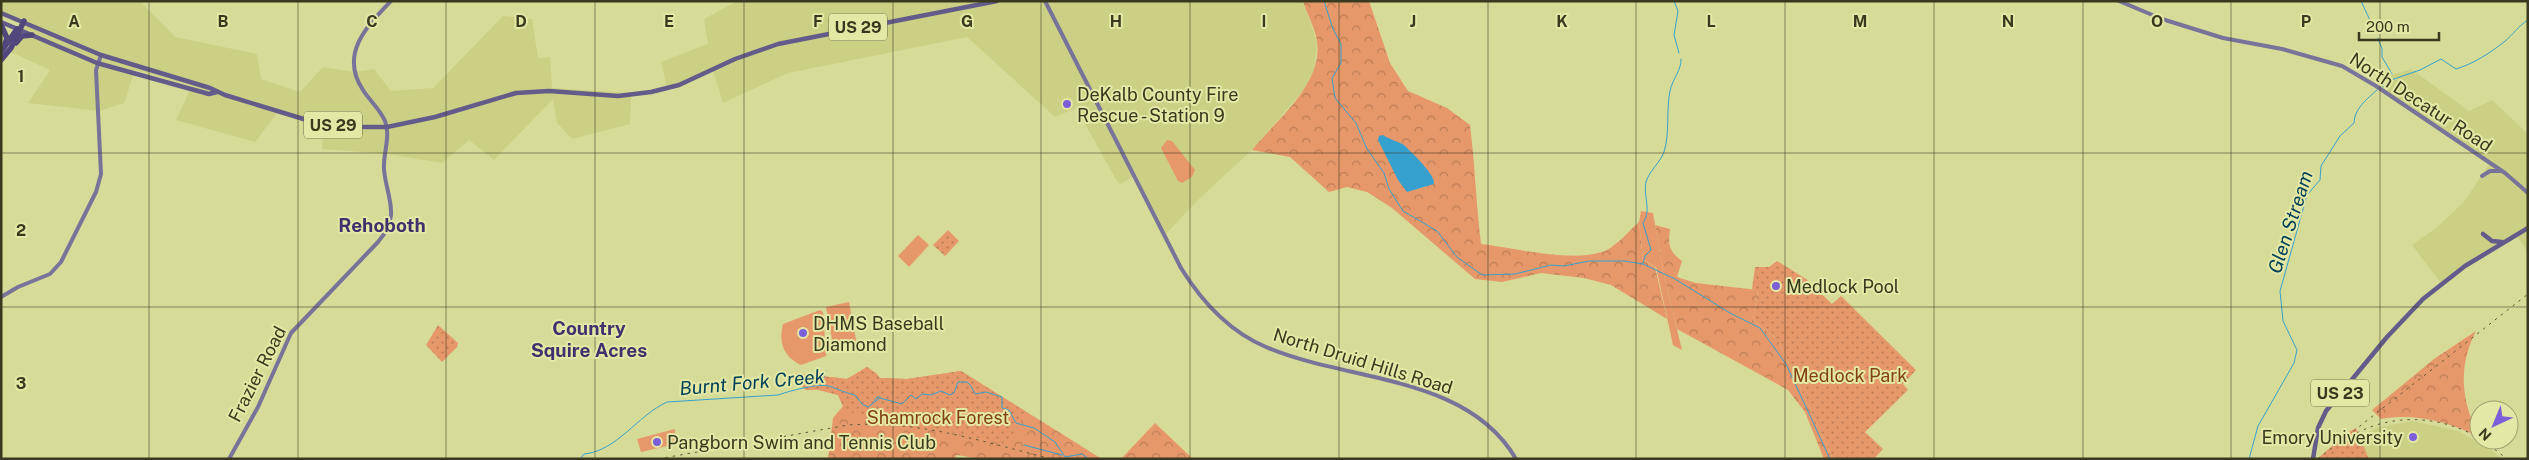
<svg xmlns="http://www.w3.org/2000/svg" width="2529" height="460" font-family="'Public Sans',sans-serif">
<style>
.built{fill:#ccd085}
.grass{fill:#e7986a}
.forest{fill:url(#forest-crowns);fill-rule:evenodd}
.park{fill:url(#park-dots)}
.water{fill:#36a1cf}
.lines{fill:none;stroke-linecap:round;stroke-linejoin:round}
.stream{stroke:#36a1cf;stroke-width:1}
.secondary{stroke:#787399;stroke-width:4}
.primary{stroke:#635c8a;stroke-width:4.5}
.highway{stroke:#51477d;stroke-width:5.5}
.rail{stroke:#585a37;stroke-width:1;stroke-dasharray:2.5 5;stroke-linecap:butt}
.grid{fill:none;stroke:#38391e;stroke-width:1;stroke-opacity:0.55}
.poi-dot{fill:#7c5ed8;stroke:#e4e8a5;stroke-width:2}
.labels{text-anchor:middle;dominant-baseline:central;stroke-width:4;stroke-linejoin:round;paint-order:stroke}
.shield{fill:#e4e8a5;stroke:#6c6e46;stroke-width:1}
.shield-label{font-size:16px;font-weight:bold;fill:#38391e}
.poi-label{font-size:18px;fill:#38391e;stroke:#e4e8a5;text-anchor:start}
.street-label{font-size:18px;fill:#38391e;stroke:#e4e8a5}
.park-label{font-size:18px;fill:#824113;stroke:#e4e8a5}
.water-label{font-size:19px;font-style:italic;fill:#024159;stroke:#e4e8a5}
.neighbourhood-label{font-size:19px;font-weight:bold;fill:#3f316d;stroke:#e4e8a5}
.grid-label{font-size:16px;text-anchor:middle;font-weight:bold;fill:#38391e;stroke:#e4e8a5;stroke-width:4;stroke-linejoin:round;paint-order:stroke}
</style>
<defs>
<pattern id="forest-crowns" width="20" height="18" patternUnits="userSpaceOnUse" patternTransform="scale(1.25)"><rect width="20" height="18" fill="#e7986a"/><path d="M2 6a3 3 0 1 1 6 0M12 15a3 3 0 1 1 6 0" fill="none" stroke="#bc7d57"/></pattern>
<pattern id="park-dots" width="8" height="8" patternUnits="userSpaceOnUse" patternTransform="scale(1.25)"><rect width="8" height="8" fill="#e7986a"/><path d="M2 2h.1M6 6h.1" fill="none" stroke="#bc7d57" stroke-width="1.8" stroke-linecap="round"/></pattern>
</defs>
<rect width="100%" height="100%" fill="#d7db98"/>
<g class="built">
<polygon points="1,1 140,1 175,37 257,54 261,79 300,92 323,67 354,72 374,69 391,91 433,88 503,16 532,19 538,58 550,57 552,88 631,93 630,124 572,139 557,123 553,99 494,160 469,140 442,163 389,154 322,149 324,125 278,112 255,142 176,120 192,86 135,70 124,103 100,111 28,103 50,70 11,52 18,43 28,21 1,12"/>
<polygon points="737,1 1303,1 1317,42 1314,69 1308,85 1252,150 1198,200 1166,234 1135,176 1120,184 1117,181 1076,108 1055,117 967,37 788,73 723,103 713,70 667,88 661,62 708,44 704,19"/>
<polygon points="2411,69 2469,111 2492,100 2528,134 2528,253 2516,234 2441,283 2412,245 2436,228 2463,203 2490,163 2377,87 2392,75"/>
<polygon points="2412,421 2458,431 2492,450 2502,459 2320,459 2376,428"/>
</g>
<g class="grass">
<polygon points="1167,140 1172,141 1195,170 1192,177 1182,183 1178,181 1161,148"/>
<polygon points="1641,211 1653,213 1663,271 1682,350 1673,345 1656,267 1643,260 1639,222"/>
<polygon points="918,235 929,245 909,267 898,256"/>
<polygon points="849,302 857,345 834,350 826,307"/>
<path d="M 820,310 L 823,312 L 826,356 L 801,365 C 784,357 778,343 783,324 Z"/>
<polygon points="675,429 676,444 641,452 637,439"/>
</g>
<g class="forest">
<path d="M 1303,1 L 1369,1 L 1390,63 L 1408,91 L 1447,108 L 1470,125 C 1475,164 1476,204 1481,244 C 1515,248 1577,264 1607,250 C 1618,244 1629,231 1639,222 L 1643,260 L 1655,267 L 1667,319 L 1611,285 L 1584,278 L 1541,273 L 1502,282 L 1475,279 L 1392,208 L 1367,192 L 1347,187 L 1329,192 L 1290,157 L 1252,150 C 1277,119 1323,85 1317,41 C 1315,28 1307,14 1303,1 ZM 1378,140 C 1411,142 1417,158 1428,186 L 1413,190 L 1405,189 Z"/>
<path d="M 1655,225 L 1670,229 C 1668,245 1669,251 1682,261 L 1677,277 L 1696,283 L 1758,290 L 1753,320 L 1778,340 L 1833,459 L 1824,459 L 1805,412 L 1788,390 L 1677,329 L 1663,271 Z"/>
<path d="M 2476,331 C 2462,358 2460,386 2470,415 C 2472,423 2479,429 2479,437 C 2450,422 2414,413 2381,419 L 2372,410 L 2434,359 Z"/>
<polygon points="867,367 876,373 880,378 907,379 961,371 1102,459 980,459 957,455 954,459 828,459 833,418 843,406 838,395 819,390 806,390 798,382 796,373 847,379"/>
<polygon points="1155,423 1193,459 1121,459"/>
</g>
<g class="park">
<polygon points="948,230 959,241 945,256 933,245"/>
<polygon points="1777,261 1806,279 1832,304 1841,296 1916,370 1903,384 1908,390 1865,432 1883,449 1874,459 1833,459 1778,340 1753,320 1758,291 1752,289 1755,267 1769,267"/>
<polygon points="438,325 458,343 457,347 442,362 426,345"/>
<polygon points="867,367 880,378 907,379 961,371 1026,412 1006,445 907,421 865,421 843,406 838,395 819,390 806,390 798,382 796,373 847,379"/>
<polygon points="2356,428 2369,459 2317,459 2347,433"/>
</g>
<path class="water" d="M 1383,135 C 1390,140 1398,141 1404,145 C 1411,152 1436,175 1434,184 L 1407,192 L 1398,180 L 1378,140 L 1379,136 Z"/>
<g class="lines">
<g class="stream">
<polyline points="1324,1 1333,29 1341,44 1341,63 1332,78 1335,98 1356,123 1367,149 1384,173 1389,189 1403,211 1437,231 1457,257 1482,275 1515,274 1551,265 1564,266 1589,261 1624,261 1643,264 1675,279 1730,313 1760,328 1786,364 1830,459"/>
<polyline points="1674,1 1678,11 1674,35 1679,53"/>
<polyline points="2361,1 2375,31"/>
<polyline points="2378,38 2382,49 2382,57 2392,74"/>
<path d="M 2394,79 L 2420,70 L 2441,59 L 2456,69 C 2473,64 2490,53 2504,42 C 2513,35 2518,26 2528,20"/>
<polyline points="2382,87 2394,79"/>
<path d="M 1643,263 L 1645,256 L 1651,250 L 1643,223 C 1652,210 1643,197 1646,182 C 1649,171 1660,163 1664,152 C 1670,133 1666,110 1670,91 C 1672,80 1682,69 1681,59"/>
<polyline points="821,385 826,371"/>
<polyline points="874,401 877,397 880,397"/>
<polyline points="1024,445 1062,455"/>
<path d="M 580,459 L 584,454 C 617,451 638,415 667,402 L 778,395 C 789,391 819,383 829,386 C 838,389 845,393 855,395 L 862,404 L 868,407 L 880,398 L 902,404 L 911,395 L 916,399 L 922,394 L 931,395 L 941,391 L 950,395 L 954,393 L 958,382 L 967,382 L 971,386 L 975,394 L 986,392 L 1002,397 L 1002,408 L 1009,410 L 1016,423 L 1034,428 L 1055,442 L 1065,457 L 1082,454 L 1089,459"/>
<path d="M 2249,459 L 2258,426 L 2294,363 L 2297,350 L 2283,321 L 2280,291 L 2307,195 L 2320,180 L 2321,166 L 2340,136 L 2354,123 C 2354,109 2367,99 2377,90"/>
</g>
<g class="secondary">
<path d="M 1045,1 L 1181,268 C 1202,302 1228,331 1266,347 C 1347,382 1467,374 1516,459"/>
<polyline points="2119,1 2162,19 2223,38 2282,49 2342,66 2376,86 2505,173 2528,193"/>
<polyline points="2482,176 2490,171 2500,171"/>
<polyline points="1,297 18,287 50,274 61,262 96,192 101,174 96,70 101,55"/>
<path d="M 229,459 L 258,407 L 291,333 L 378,242 C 385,234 390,225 391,215 C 392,200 385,185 384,169 C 383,153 391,136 385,121 C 380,109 369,100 363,90 C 339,54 367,26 391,1"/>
</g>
<g class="primary">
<polyline points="1,13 101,55 210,88 225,95 310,121 355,127 387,127 435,117 516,93 549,91 618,96 651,92 679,85 735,59 778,44 997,1"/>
<polyline points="1,22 97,63 209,94 217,92"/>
<polyline points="2483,234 2492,241 2502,242"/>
<polyline points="2313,459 2318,428 2326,411 2387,337 2423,299 2465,266 2528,228"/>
</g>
<g class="highway">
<polyline points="1,25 7,38 5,44"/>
<polyline points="16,43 22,36 32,35"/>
<polyline points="1,52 17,29"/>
<polyline points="1,60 11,48 24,21"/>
</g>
<g class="rail">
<path d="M 2357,433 C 2395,413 2442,416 2479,438"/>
<polyline points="2483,440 2507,459"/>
<path d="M 658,459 L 848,425 C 920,420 983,442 1052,459"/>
<polyline points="2318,459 2528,294"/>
</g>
</g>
<path class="grid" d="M 149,1 L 149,459M 298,1 L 298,459M 446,1 L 446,459M 595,1 L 595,459M 744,1 L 744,459M 893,1 L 893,459M 1041,1 L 1041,459M 1190,1 L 1190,459M 1339,1 L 1339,459M 1488,1 L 1488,459M 1636,1 L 1636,459M 1785,1 L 1785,459M 1934,1 L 1934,459M 2083,1 L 2083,459M 2231,1 L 2231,459M 2380,1 L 2380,459M 1,153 L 2528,153M 1,307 L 2528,307"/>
<g class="poi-dot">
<circle cx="1067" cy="104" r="5"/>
<circle cx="1776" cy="286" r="5"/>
<circle cx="803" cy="333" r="5"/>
<circle cx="2413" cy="437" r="5"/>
<circle cx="657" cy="442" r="5"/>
</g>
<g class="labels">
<g class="shield">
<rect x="829" y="13.5" width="58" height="27" rx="4"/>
<rect x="304" y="111.5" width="58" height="27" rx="4"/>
<rect x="2311" y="379.5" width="58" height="27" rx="4"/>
</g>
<g class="shield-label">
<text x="858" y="27">US 29</text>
<text x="333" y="125">US 29</text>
<text x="2340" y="393">US 23</text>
</g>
<g class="poi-label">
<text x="1077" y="94">DeKalb County Fire<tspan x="1077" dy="21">Rescue - Station 9</tspan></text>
<text x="1786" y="286">Medlock Pool</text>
<text x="813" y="323">DHMS Baseball<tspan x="813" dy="21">Diamond</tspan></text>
<text x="2403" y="437" text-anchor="end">Emory University</text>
<text x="667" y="442">Pangborn Swim and Tennis Club</text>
</g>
<g class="street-label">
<text transform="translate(2421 102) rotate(33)">North Decatur Road</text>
<text transform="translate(1363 361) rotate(17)">North Druid Hills Road</text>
<text transform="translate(257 374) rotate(-63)">Frazier Road</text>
</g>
<g class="park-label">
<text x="1850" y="375">Medlock Park</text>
<text x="938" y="417">Shamrock Forest</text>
</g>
<g class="water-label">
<text transform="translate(2290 222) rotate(-72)">Glen Stream</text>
<text transform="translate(752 382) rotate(-5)">Burnt Fork Creek</text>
</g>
<g class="neighbourhood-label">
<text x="382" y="225">Rehoboth</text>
<text x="589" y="328">Country<tspan x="589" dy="22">Squire Acres</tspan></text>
</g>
</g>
<g class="grid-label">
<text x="74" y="27">A</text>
<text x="223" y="27">B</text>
<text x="372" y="27">C</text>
<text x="521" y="27">D</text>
<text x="669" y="27">E</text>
<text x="818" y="27">F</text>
<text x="967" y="27">G</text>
<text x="1116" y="27">H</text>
<text x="1264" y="27">I</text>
<text x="1413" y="27">J</text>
<text x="1562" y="27">K</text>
<text x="1711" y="27">L</text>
<text x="1860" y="27">M</text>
<text x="2008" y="27">N</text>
<text x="2157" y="27">O</text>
<text x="2306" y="27">P</text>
<text x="21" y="82">1</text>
<text x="21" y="236">2</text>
<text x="21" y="389">3</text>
</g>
<rect width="2529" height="460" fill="none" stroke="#38391e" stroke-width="5"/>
<g transform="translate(2494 425) rotate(224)"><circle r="24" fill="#e4e8a5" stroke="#9fa26f"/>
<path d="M0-4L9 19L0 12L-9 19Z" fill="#7c5ed8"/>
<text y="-8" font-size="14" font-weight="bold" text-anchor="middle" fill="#38391e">N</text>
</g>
<path d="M2359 32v8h80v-8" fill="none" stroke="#38391e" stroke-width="2.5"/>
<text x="2366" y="32" font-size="15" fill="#38391e" stroke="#e4e8a5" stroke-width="4" paint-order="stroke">200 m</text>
</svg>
